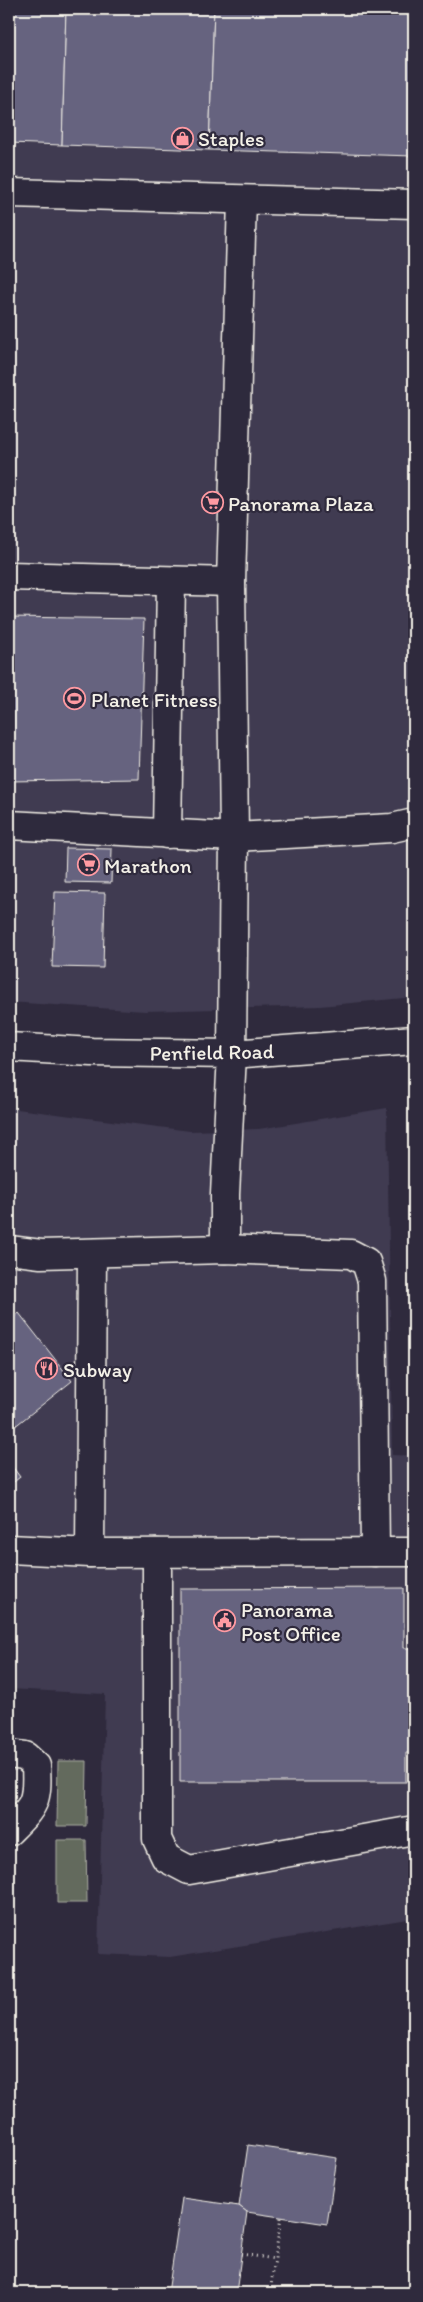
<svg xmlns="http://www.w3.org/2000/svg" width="423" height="2302" font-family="Itim,sans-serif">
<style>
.built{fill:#403b51}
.grass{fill:#636a5d;stroke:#acaea2}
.building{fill:#66647f;stroke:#f4f1e8}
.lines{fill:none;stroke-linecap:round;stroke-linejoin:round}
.minor-casing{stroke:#f4f1e8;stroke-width:31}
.major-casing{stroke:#f4f1e8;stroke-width:31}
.path{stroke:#f4f1e8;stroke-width:3;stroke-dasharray:1 4;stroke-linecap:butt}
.minor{stroke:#2f2a3d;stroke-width:28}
.major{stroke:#2f2a3d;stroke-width:28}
.labels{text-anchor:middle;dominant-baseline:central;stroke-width:4.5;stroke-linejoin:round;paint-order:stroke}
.poi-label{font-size:21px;fill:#f4f1e8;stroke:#2f2a3d;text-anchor:start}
.street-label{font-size:21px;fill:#f4f1e8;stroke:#2f2a3d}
</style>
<rect width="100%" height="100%" fill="#2f2a3d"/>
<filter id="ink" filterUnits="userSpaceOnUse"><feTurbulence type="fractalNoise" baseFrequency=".02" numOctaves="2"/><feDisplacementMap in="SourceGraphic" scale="10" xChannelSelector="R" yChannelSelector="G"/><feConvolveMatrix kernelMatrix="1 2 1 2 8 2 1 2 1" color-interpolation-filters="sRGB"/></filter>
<g filter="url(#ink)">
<g class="built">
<polygon points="9,9 414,9 414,997 320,1006 145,1011 9,1002"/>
<polygon points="9,1108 190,1131 259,1129 387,1108 392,1455 414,1456 414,1918 170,1957 98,1954 105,1694 9,1689"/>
</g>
<g class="grass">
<polygon points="58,1761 87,1761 86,1826 57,1826"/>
<polygon points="57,1840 86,1840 87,1903 57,1903"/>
</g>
<g class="building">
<polygon points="9,9 66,9 62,145 9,143"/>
<polygon points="66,9 214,9 209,150 62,145"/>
<polygon points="214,9 414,9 414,156 209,150"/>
<polygon points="9,617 144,619 139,779 9,781"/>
<polygon points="66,848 112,849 111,883 65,882"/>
<polygon points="55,892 105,893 103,968 52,967"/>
<polygon points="19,1313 72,1381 9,1431 9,1321"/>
<polygon points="9,1462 20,1477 9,1486"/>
<polygon points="404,1588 404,1648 414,1648 414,1753 406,1753 406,1782 180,1782 180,1589"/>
<polygon points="248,2145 337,2158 327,2224 247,2212 239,2206"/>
<polygon points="182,2198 239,2206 247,2212 236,2293 168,2293"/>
</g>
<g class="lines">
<defs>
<g id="minor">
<polyline points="9,193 414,204"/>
<polyline points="9,576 231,582"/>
<polyline points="9,825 234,837 392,828 414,823"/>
<polyline points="167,834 171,581"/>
<polyline points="225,1249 225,1194 232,1054 234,837 231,582 242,200"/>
<polyline points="9,1250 41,1254 225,1249 351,1254 366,1262 372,1281 375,1552 90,1553 9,1549"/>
<polyline points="375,1552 414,1552"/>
<polyline points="90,1553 92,1254"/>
<polyline points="157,1553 157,1839 166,1858 189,1870 414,1830"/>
<path d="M 9,1754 L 25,1756 L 36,1766 C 38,1803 34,1806 9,1831"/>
</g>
<polyline id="major" points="9,1047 92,1052 232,1054 414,1040"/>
</defs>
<use href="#minor" class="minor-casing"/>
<use href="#major" class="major-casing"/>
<g class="path">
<polyline points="241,2254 275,2259"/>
<polyline points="270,2293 281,2217"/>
</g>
<use href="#minor" class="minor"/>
<use href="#major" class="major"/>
</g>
</g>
<defs>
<symbol id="shop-ring" viewBox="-11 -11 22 22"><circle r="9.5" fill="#2f2a3d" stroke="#ff9aa2" stroke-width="1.5"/><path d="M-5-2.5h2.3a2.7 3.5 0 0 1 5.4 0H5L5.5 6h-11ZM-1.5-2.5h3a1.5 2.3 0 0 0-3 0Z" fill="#ff9aa2"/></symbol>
<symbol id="supermarket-ring" viewBox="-11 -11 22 22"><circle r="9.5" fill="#2f2a3d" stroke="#ff9aa2" stroke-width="1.5"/><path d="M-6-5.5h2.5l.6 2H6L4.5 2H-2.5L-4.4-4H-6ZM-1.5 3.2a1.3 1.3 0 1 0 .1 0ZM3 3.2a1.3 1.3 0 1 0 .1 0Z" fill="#ff9aa2"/></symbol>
<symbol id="stadium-ring" viewBox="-11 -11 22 22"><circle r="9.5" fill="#2f2a3d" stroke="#ff9aa2" stroke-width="1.5"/><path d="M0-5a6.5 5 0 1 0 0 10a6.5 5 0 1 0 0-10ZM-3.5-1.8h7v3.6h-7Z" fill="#ff9aa2"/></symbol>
<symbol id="restaurant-ring" viewBox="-11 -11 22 22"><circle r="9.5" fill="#2f2a3d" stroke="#ff9aa2" stroke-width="1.5"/><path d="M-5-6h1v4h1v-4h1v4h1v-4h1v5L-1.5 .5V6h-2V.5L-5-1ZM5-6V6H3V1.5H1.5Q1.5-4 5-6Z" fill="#ff9aa2"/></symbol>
<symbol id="civic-ring" viewBox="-11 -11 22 22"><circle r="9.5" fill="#2f2a3d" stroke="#ff9aa2" stroke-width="1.5"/><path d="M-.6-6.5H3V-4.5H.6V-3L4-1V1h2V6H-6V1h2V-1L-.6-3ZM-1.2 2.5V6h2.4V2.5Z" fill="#ff9aa2"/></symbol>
</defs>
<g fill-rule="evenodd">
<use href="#shop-ring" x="170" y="126" width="25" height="25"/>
<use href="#supermarket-ring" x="200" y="490" width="25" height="25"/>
<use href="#stadium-ring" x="62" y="686" width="25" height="25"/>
<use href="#supermarket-ring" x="76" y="852" width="25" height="25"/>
<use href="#restaurant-ring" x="34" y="1356" width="25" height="25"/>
<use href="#civic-ring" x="212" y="1608" width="25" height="25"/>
</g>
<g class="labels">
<g class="poi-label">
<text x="198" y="138">Staples</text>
<text x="228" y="503">Panorama Plaza</text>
<text x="91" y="699">Planet Fitness</text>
<text x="104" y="865">Marathon</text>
<text x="63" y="1369">Subway</text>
<text x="241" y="1609">Panorama<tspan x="241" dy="24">Post Office</tspan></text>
</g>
<g class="street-label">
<text transform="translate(212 1052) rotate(-1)">Penfield Road</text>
</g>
</g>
<rect width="423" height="2302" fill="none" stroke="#2f2a3d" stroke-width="30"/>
<rect x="15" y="15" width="393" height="2272" fill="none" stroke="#f4f1e8" stroke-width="2" filter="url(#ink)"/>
</svg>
